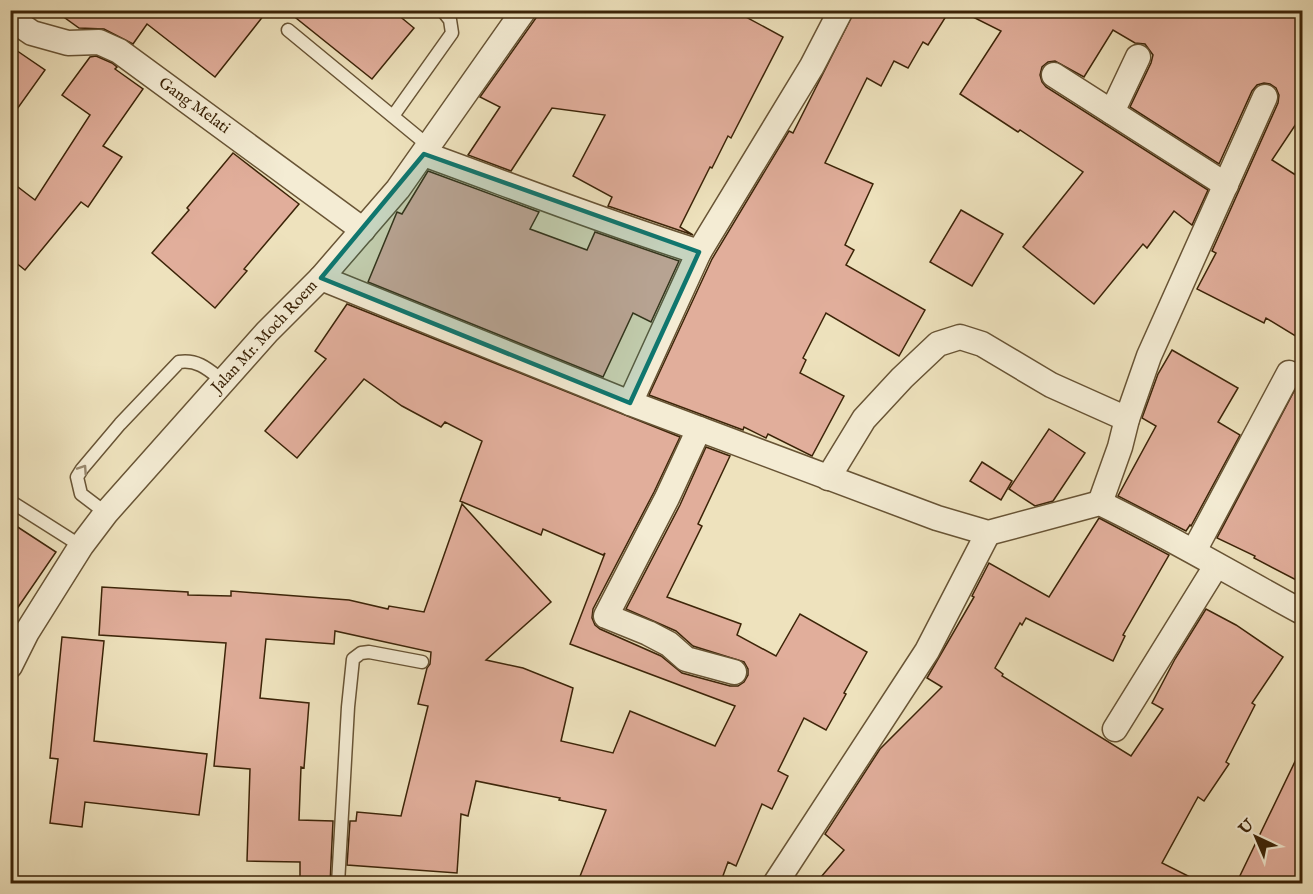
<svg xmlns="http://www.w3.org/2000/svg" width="1313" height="894" font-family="'IM FELL English',serif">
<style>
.building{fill:#e1ae9b;stroke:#3c2408;stroke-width:1.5}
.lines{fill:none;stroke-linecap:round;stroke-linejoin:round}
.service-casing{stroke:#685435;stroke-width:15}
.minor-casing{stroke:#685435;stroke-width:27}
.service{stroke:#f4ecd4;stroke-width:12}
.minor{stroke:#f4ecd4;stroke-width:24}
.oneway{stroke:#98886e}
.marked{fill:#0f766e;fill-opacity:0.2;stroke:#0f766e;stroke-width:4.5;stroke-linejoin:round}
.labels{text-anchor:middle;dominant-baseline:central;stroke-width:6;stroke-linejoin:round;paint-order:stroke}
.street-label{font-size:16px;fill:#3c2408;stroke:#f4ecd4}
</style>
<rect width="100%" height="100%" fill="#eee2bd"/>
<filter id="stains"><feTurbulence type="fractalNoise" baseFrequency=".00333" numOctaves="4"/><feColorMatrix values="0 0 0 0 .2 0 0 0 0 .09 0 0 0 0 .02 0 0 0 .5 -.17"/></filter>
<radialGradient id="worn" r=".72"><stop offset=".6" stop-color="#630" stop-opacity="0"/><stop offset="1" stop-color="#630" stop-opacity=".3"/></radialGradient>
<g class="building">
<polygon points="54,10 268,10 215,77 147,24 133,44 104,29 79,28"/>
<polygon points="286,10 392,10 414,28 372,79"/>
<polygon points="538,10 733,10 783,37 731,138 728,136 712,168 710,167 680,227 693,235 608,206 612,197 573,176 605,115 552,108 511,171 468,155 500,107 480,97 536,18"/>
<polygon points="855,10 950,10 928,45 923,42 908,68 894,61 881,86 867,78 825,163 873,184 845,245 854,250 846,265 925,310 899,356 826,313 803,358 806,360 800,373 844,396 812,456 768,434 766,438 744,427 743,430 649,395 712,259 789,131 793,133"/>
<polygon points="959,10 1302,10 1302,115 1272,160 1302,179 1302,340 1266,318 1264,323 1197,289 1216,253 1212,251 1278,103 1279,95 1276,88 1270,84 1264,83 1257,85 1252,91 1219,164 1130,107 1151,63 1153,55 1145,44 1135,43 1113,30 1084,77 1055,61 1048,62 1042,67 1040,75 1042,82 1046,87 1208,190 1192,225 1174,211 1147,248 1143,244 1094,304 1023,247 1083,172 1020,130 1018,132 960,94 1001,31"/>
<polygon points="10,46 45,70 10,119"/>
<polygon points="96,56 112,63 117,67 115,69 143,89 103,146 122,157 88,207 81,202 25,270 10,258 10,181 35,200 90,115 62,95 90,57"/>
<polygon points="233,153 299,204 244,269 247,271 215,308 152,253 189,210 187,208"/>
<polygon points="428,171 539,212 530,229 587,250 595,232 679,261 651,322 633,313 603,377 368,282 397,212 402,214"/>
<polygon points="961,210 1003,234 972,286 930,262"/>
<polygon points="347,304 680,437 654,492 593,609 592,618 595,625 600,629 661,656 682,673 730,686 738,686 744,682 748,675 748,669 744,662 693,646 676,631 626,609 680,505 706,447 730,456 698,524 702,526 667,597 741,624 737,635 776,656 800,614 867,652 844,693 846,694 826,730 804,718 778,771 788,776 772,809 762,804 736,866 728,862 720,884 577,884 606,810 559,800 560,798 476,781 468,816 461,814 457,873 347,865 350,821 356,821 357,812 401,816 428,706 418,704 427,668 430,664 431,652 335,631 334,644 266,639 260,698 309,703 304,768 301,767 299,820 333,821 330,884 300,884 300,862 247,861 250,769 214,766 226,643 99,635 102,587 188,592 188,595 231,596 231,591 349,600 388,609 389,606 424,612 462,504 551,602 486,660 523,668 573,688 561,741 613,753 630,711 715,746 735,706 570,644 605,553 603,555 543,529 541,535 460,501 482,441 445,422 441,427 402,406 364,379 297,458 265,431 326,359 315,351"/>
<polygon points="1172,350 1238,388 1218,422 1240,435 1191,526 1190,525 1186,531 1118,496 1156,426 1142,418 1158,374"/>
<polygon points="1302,376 1302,583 1254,558 1255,556 1217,538"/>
<polygon points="1049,429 1085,453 1053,501 1035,506 1009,489"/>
<polygon points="982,462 1012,481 1001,500 970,481"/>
<polygon points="1099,518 1169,555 1123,635 1125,636 1113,661 1026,618 1022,625 1020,623 995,668 1003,674 1002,676 1131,756 1163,709 1152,703 1175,659 1206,609 1236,625 1283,657 1252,703 1255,705 1226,762 1229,764 1204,801 1198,797 1162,863 1204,884 815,884 844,850 825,834 880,749 942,687 927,678 974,597 972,596 989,563 1049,597"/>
<polygon points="10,522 56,552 10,619"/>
<polygon points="62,637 104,641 94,741 207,754 199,815 85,802 82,827 50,823 58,759 50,758"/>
<polygon points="1302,747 1302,884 1236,884"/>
</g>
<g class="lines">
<defs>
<g id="service">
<polyline points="288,30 430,147"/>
<polyline points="393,116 452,33 450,20 442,10"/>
<polyline points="10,501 81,546"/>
<path d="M 106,513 L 81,494 L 77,477 L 82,469 L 120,424 L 179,362 C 198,359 209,370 223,381"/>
<polyline points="338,884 348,707 353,659 361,653 369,652 422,662"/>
</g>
<g id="minor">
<polyline points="10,18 32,33 68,43 99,42 119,51 363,230"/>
<polyline points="1054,75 1226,185"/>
<polyline points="1112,112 1138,57"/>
<path d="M 424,154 C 515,187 606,223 699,252"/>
<path d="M 321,278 L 630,403 L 937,518 L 988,533 L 1100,503 C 1169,536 1235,576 1302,612"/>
<polyline points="630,403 699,252 812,66 841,10"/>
<polyline points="699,429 667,498 606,616 648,633 669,644 686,659 734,672"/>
<polyline points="828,478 864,419 902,378 938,344 960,337 982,344 1051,385 1127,419"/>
<polyline points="1100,503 1120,447 1127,419 1149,356 1265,97"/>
<polyline points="1194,551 1289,373"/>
<polyline points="10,666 27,632 81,546 106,513 267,332 321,278 398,189 524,10"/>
<polyline points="1115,729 1216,566"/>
<polyline points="775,884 927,651 988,533"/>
</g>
</defs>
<use href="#service" class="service-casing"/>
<use href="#minor" class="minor-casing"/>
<use href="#service" class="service"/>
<use href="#minor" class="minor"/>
</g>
<defs><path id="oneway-chevron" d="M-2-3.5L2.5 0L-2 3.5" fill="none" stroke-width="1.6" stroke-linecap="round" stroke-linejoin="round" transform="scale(1.5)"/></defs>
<use class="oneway" href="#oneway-chevron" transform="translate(83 469) rotate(-56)"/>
<path class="marked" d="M 424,154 L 699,252 L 630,403 L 321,278 Z"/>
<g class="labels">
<g class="street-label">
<text transform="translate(194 106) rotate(36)">Gang Melati</text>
<text transform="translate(265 337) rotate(-47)">Jalan Mr. Moch Roem</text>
</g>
</g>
<rect width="1313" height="894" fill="none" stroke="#eee2bd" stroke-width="36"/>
<rect x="12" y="12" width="1289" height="870" fill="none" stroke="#3c2408" stroke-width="3"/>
<rect x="18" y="18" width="1277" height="858" fill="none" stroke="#3c2408" stroke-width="1.5"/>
<g transform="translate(1256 837) rotate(316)" stroke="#f4ecd4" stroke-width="4.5" paint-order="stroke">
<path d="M0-4.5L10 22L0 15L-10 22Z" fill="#3c2408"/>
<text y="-9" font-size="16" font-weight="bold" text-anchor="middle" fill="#3c2408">U</text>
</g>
<rect width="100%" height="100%" filter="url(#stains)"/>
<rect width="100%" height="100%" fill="url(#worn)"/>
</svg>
